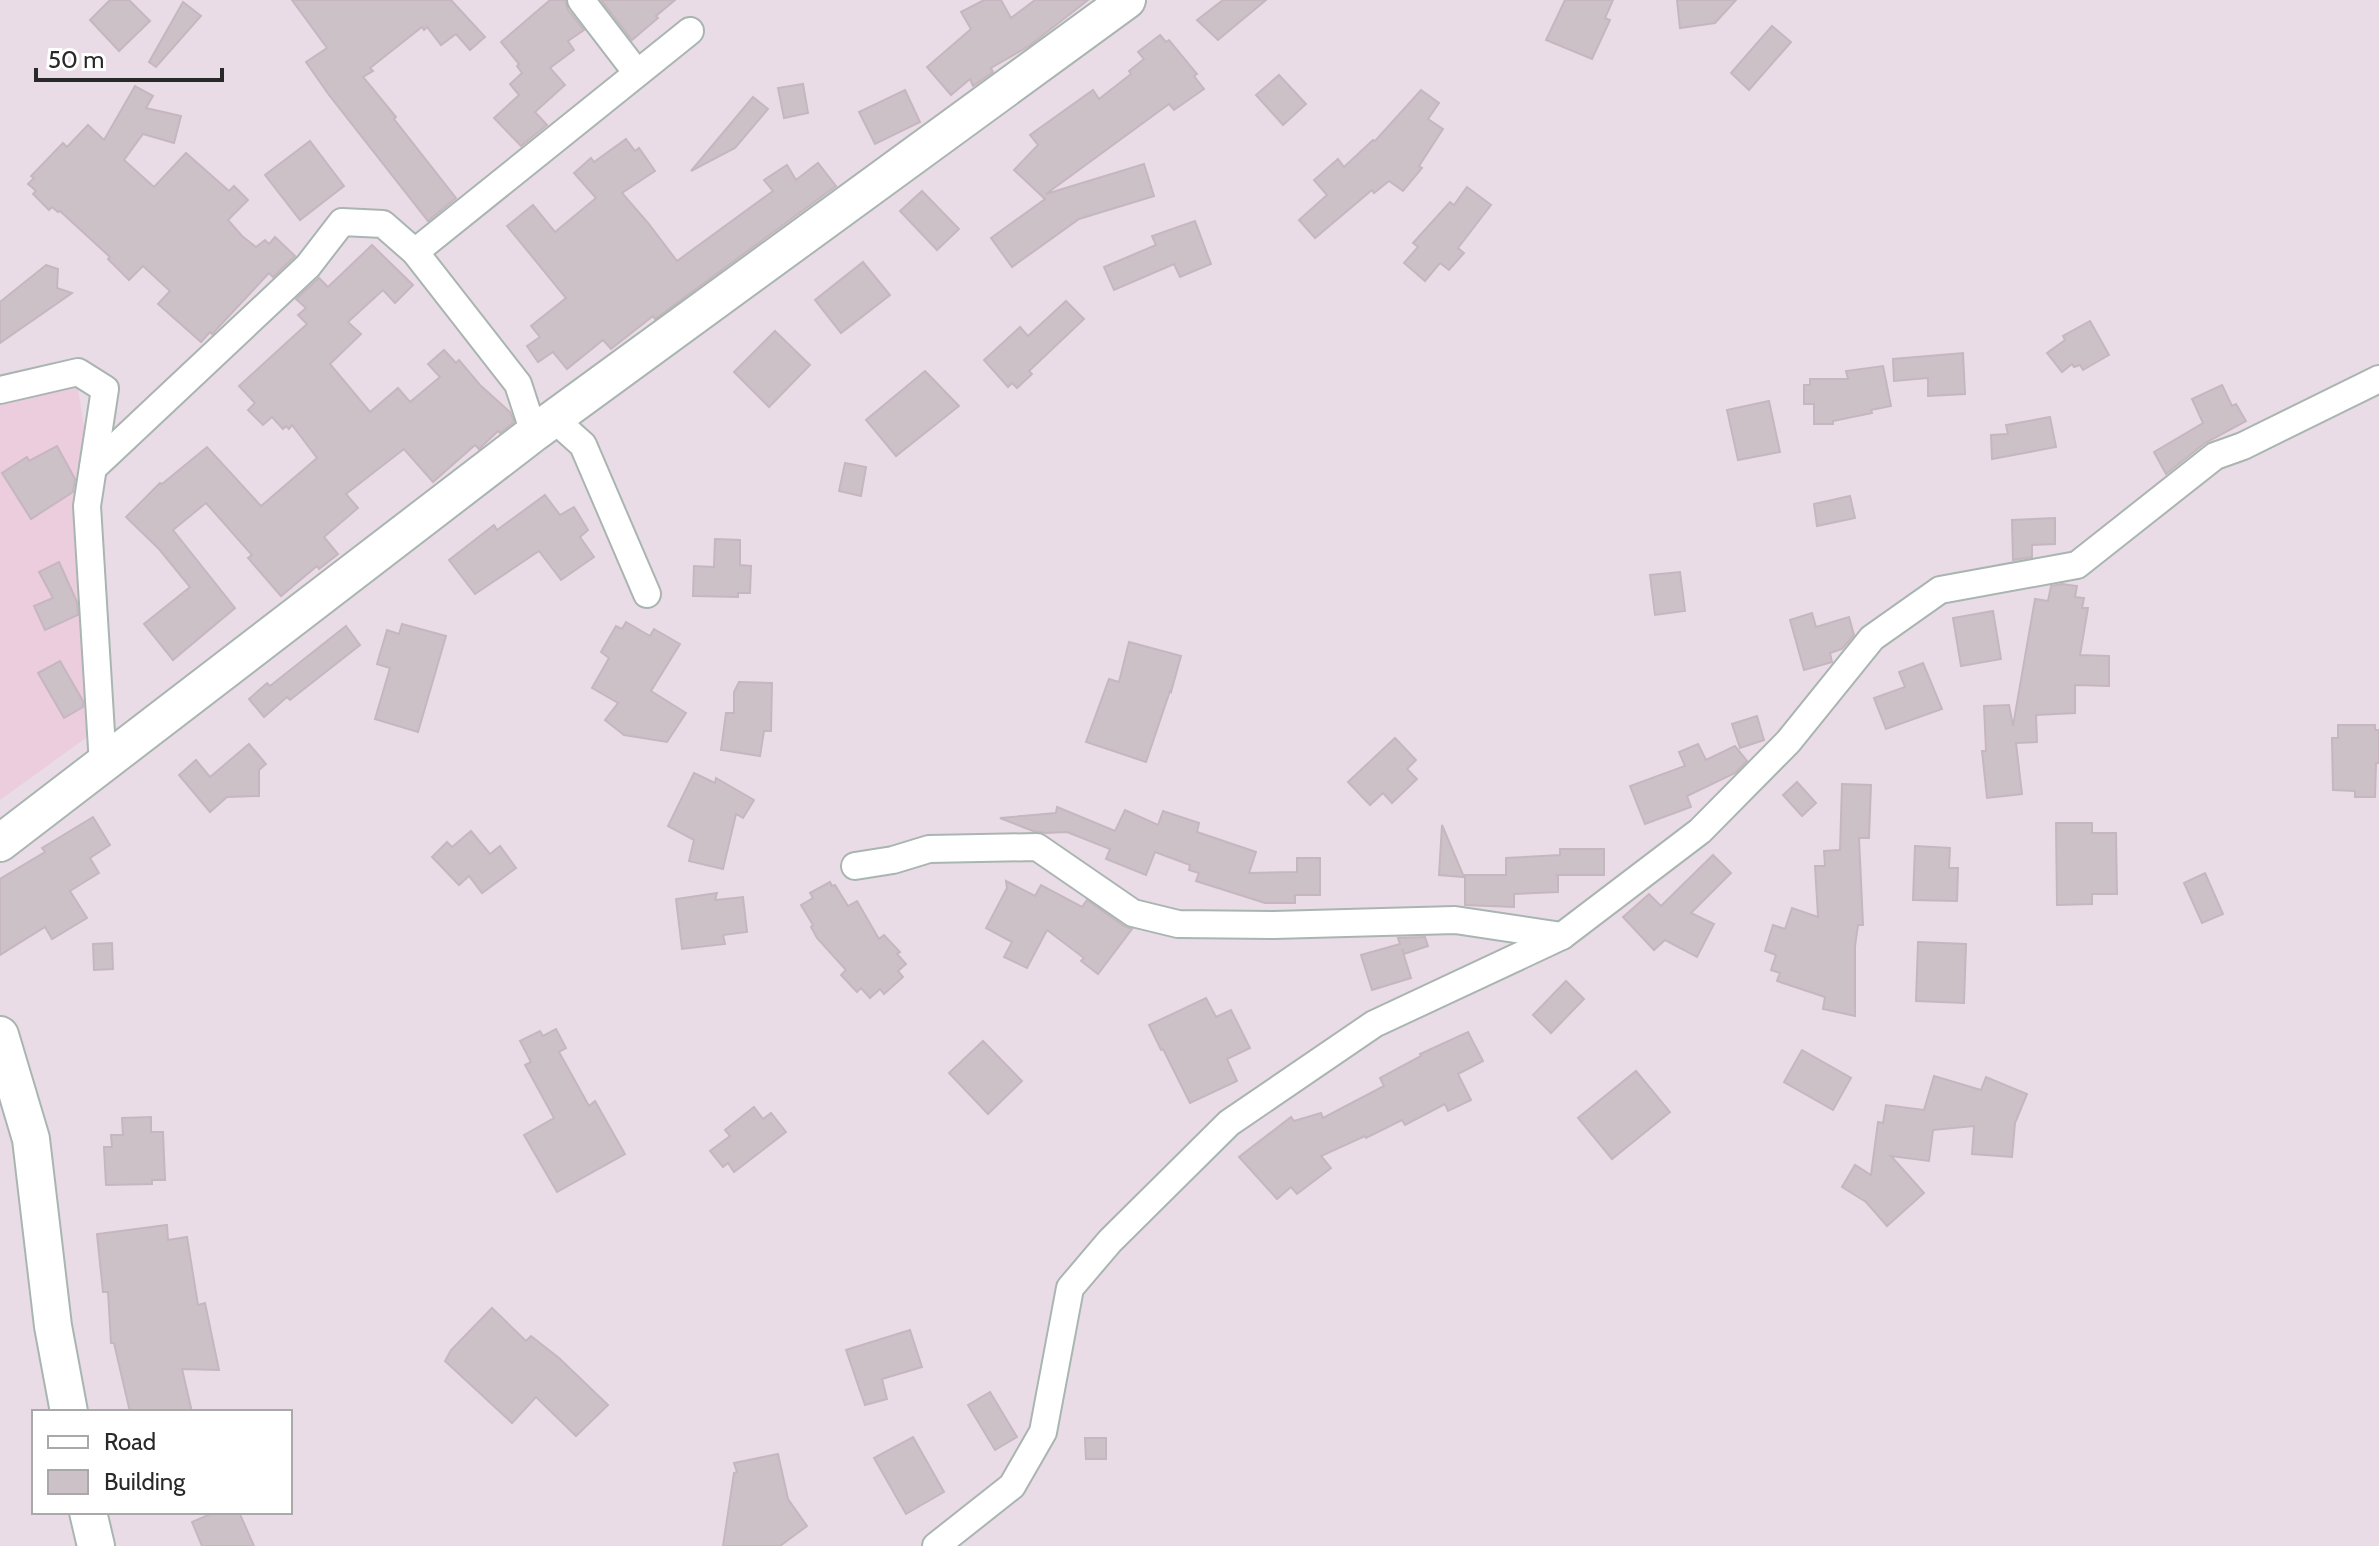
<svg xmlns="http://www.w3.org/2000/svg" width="2379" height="1546" font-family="Cabin,sans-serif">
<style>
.education{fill:#ebcdde}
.building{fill:#cdc1c8;stroke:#c6b6bf;stroke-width:2}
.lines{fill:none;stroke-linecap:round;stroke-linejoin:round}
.street-casing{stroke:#a9b5b0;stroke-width:30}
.secondary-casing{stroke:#a9b5b0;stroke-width:40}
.street{stroke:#fff;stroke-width:26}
.secondary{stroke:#fff;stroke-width:36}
</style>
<rect width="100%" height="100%" fill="#eadce6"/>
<polygon class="education" points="77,383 85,432 94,732 0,800 0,396"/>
<g class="building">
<polygon points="110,0 129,0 150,21 119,51 90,20"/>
<polygon points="292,0 451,0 485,37 470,50 456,34 441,45 427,27 424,30 422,27 370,68 373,71 363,77 396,117 394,119 456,198 428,221 329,95 306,62 327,48"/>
<polygon points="550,0 565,0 568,10 584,30 568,41 574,50 550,68 565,85 535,112 547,125 521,146 494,118 519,95 510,84 522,73 517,66 519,64 501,42"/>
<polygon points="601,0 675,0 656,16 658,18 632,40"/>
<polygon points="984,0 1001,0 1011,18 1035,0 1088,0 1029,46 991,68 993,72 973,86 970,79 951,95 927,67 971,29 961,12"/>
<polygon points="1223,0 1266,0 1218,40 1197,20"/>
<polygon points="1565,0 1613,0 1605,18 1610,20 1592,59 1546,40"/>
<polygon points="1677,0 1736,0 1715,23 1680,28"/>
<polygon points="183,2 201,16 156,67 149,62"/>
<polygon points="1772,26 1791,42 1749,90 1731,73"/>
<polygon points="1160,35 1166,42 1169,40 1197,74 1194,76 1204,89 1174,110 1169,104 1046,194 1144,164 1154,196 1079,219 1012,267 991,238 1045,199 1014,170 1038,145 1030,135 1093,90 1099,99 1131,74 1129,71 1144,59 1138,52"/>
<polygon points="1279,75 1306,104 1283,125 1256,95"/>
<polygon points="803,84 808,113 784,118 778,88"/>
<polygon points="135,86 153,96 146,108 181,116 174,143 143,134 124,160 154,187 186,153 229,191 234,186 248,200 228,220 242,236 256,247 265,240 269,244 275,237 295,256 273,277 269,273 214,332 212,334 210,332 201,342 158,304 170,291 143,266 129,280 108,259 110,257 60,211 58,212 52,207 49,210 33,194 36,191 28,184 34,178 31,176 63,143 67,147 88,125 104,140"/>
<polygon points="905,90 920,122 875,144 859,112"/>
<polygon points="1421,90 1439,103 1428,119 1443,129 1419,166 1422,168 1403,191 1389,181 1374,193 1372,190 1315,238 1299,220 1327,195 1314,180 1338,159 1344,167 1373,140 1375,141"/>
<polygon points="753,97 768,109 735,148 691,171"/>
<polygon points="626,139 635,151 639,148 655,171 622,193 648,223 677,261 773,191 764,180 787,165 796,180 818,163 836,186 655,319 653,316 611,349 603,340 567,369 553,352 538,362 527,346 540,337 531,326 566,298 507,226 533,205 555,232 596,198 574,173 591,158 594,162"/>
<polygon points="310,141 344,186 300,220 265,175"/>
<polygon points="1467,187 1491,205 1458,248 1464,253 1449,270 1440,263 1425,281 1404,263 1418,247 1413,243 1450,202 1454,205"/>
<polygon points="922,191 959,229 937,250 900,211"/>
<polygon points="1195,221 1211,264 1180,277 1174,264 1114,290 1104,267 1156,245 1152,236"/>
<polygon points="372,245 413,285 395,303 383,290 348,322 361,334 330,364 370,412 398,388 410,402 440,377 428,364 444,350 456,363 459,360 480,385 510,412 514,422 500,433 498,431 479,449 475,445 433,482 404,449 346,494 358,508 324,537 338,554 319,569 317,566 281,596 248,558 252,555 206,503 173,530 235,608 173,660 144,624 190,587 159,549 126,517 160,483 162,484 207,447 261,506 317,458 292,425 289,429 286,426 283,429 272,417 263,425 248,410 255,403 239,386 307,324 298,315 306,308 296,299 319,278 328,287"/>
<polygon points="863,262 890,295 841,333 815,300"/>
<polygon points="46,265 58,269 57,288 72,293 0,343 0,302"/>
<polygon points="1066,301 1084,319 1029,371 1032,374 1017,388 1012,383 1008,387 984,360 1020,327 1028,336"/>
<polygon points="2090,321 2109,355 2083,370 2080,365 2074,367 2072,364 2062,372 2047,353 2065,340 2063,336"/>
<polygon points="775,331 810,365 769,407 734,372"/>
<polygon points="1963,353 1965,394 1928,396 1928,378 1894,381 1893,359"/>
<polygon points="1883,366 1891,406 1871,410 1872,413 1833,421 1833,424 1814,424 1814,404 1804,404 1804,385 1810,385 1810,379 1848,379 1846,371"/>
<polygon points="925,371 959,406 896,456 866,420"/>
<polygon points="2222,385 2232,406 2236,404 2246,421 2205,443 2166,474 2154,452 2203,423 2192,399"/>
<polygon points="1769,401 1780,452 1738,460 1727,410"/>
<polygon points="2050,417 2056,447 1992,459 1991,435 2008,434 2006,425"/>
<polygon points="57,446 75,479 73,492 31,519 2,473 27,457 29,461"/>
<polygon points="845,463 866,467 861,496 839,491"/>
<polygon points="545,495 560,515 574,507 588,530 580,537 594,557 561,580 539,551 475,594 449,560 494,525 497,530"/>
<polygon points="1850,496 1855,518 1817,526 1814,504"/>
<polygon points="2055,518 2055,544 2032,545 2032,557 2013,560 2012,520"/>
<polygon points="715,539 740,540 740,565 751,566 750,593 738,593 738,597 693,596 694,566 714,567"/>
<polygon points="59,562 77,602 78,615 45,630 34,606 53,598 39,572"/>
<polygon points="1680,572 1685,611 1655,615 1650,575"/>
<polygon points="2062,584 2077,586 2075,597 2084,598 2082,608 2088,608 2080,655 2109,656 2109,686 2075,685 2075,713 2036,715 2037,742 2016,743 2022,794 1987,798 1982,751 1986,751 1984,706 2009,705 2013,726 2035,599 2048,601 2051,586"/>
<polygon points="1993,611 2001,659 1961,666 1953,618"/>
<polygon points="1812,613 1816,627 1849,617 1854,635 1842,649 1830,653 1832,662 1804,670 1790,620"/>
<polygon points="626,622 650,636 654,629 680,644 651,691 686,713 667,742 624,735 605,720 618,703 592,688 609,658 601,652 616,626 622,629"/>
<polygon points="402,624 446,636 418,732 375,719 390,668 377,664 387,630 399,634"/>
<polygon points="346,626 360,645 290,700 287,697 264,717 249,699 267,683 270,686"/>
<polygon points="1129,642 1181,656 1171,692 1170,691 1146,762 1086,742 1109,679 1119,682"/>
<polygon points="60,661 83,701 83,707 64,718 38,673"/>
<polygon points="1923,663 1942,709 1886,729 1874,698 1905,687 1899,672"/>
<polygon points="739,682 772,683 771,731 764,731 760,756 721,750 726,713 734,713 734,692"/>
<polygon points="1757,716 1764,740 1740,748 1732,724"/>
<polygon points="2338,725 2375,725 2375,730 2379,730 2379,763 2376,763 2375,797 2355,797 2355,791 2333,790 2332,738 2338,738"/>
<polygon points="1395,738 1416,760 1407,769 1417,779 1392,803 1383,793 1370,805 1348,782"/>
<polygon points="249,744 266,764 259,770 259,796 227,797 210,812 179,775 196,760 210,777"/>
<polygon points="1698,744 1706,760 1735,746 1747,761 1735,773 1687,796 1691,807 1645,824 1630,786 1685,766 1679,752"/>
<polygon points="694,773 715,783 716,778 754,800 743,818 736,814 723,869 689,861 694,840 668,826"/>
<polygon points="1797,782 1816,803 1802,816 1783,795"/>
<polygon points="1842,784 1871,785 1869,838 1859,838 1863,925 1858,925 1855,946 1855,1016 1823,1009 1825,997 1777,981 1780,973 1771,970 1776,955 1765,951 1773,925 1785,929 1792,908 1818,917 1815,866 1825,866 1824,851 1840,850"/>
<polygon points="1057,807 1115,831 1125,810 1158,825 1163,811 1199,823 1197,832 1256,852 1249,873 1297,872 1297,858 1320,858 1320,895 1295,895 1295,903 1265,903 1196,881 1199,873 1189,870 1190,865 1155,852 1146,875 1106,859 1110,849 1067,832 1045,833 1033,831 1000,818 1056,813"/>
<polygon points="93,817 110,845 90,858 99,873 70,891 87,918 52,939 45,927 0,955 0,879 45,852 42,848"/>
<polygon points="2056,823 2092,823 2092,833 2116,833 2117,894 2092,894 2092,904 2057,905"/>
<polygon points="1442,825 1464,877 1439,875"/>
<polygon points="471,831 490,854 500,846 516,868 482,893 469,876 459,885 432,857 447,842 452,847"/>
<polygon points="1915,846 1950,848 1949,868 1958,868 1957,901 1913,900"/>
<polygon points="1560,849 1604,849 1604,875 1556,875 1558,876 1558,892 1514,894 1514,907 1465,905 1465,875 1506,875 1506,858 1560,855"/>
<polygon points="1713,855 1731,873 1691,913 1714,924 1697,957 1665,940 1654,950 1623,917 1649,894 1661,906"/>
<polygon points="2205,873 2223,914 2202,923 2184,883"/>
<polygon points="1006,881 1035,896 1041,885 1082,907 1087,900 1124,926 1132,929 1098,974 1081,961 1084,958 1047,930 1027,968 1004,957 1012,942 986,928 1007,888"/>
<polygon points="830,882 832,886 835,885 848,906 857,901 879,939 884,935 900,952 897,954 906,964 898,971 903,977 884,994 880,989 870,998 861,988 857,992 841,975 846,970 817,938 811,927 813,925 801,905 813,898 810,893"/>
<polygon points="717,893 715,900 743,897 747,932 723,935 725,944 682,949 676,899"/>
<polygon points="1425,937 1428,946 1404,954 1402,949 1411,978 1372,990 1361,955 1400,944 1398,938"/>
<polygon points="1918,942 1966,944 1964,1003 1916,1001"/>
<polygon points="112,943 113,969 94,970 93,944"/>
<polygon points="1566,981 1584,999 1551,1033 1533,1015"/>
<polygon points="1206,998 1216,1017 1231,1010 1250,1048 1227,1059 1237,1081 1190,1103 1163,1049 1161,1050 1149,1025"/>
<polygon points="556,1029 566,1048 559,1052 589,1106 595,1101 625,1154 557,1192 524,1135 554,1118 525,1065 531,1062 520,1041 540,1031 543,1036"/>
<polygon points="1468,1032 1483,1061 1458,1074 1471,1100 1448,1111 1445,1104 1405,1125 1402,1120 1366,1138 1365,1136 1321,1156 1331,1168 1297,1194 1291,1187 1277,1199 1239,1157 1291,1117 1294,1121 1321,1113 1323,1118 1384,1086 1380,1078 1421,1056 1420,1054"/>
<polygon points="983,1041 1022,1081 988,1114 949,1073"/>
<polygon points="1802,1050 1851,1078 1833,1110 1784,1082"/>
<polygon points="1636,1071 1670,1112 1612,1159 1578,1118"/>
<polygon points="1934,1076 1981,1090 1986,1077 2027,1094 2015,1123 2012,1157 1972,1154 1974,1126 1933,1130 1929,1161 1891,1156 1924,1193 1887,1226 1866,1202 1842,1187 1855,1165 1871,1175 1878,1122 1883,1123 1886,1105 1924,1110"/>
<polygon points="754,1107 763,1119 771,1113 786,1132 734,1172 728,1163 723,1167 710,1151 730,1136 725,1130"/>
<polygon points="151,1117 151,1132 163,1132 165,1180 152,1180 152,1184 106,1185 104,1147 112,1147 111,1135 123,1135 122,1118"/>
<polygon points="167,1225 168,1240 187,1237 198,1305 205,1303 219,1370 182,1369 192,1412 130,1412 114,1343 111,1343 108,1292 103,1292 97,1234"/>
<polygon points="492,1308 526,1341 531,1336 559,1358 608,1405 576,1436 536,1397 512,1423 445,1361 451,1350"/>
<polygon points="910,1330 922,1367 882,1379 887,1399 865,1405 846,1350"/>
<polygon points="990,1392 1017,1437 995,1450 968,1405"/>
<polygon points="913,1437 944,1492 906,1514 874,1458"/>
<polygon points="1085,1438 1106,1438 1106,1459 1086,1459"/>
<polygon points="778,1454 788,1499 807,1526 780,1546 723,1546 734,1473 737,1472 734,1463"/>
<polygon points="215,1512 239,1512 254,1546 202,1546 192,1522"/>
</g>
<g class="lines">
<defs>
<g id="street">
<polyline points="581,0 637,73"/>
<polyline points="415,252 690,31"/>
<polyline points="0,390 78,372 105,389 87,506 103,765"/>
<polyline points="554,419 583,445 647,594"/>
<polyline points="93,468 308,266 342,222 383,224 415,252 518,384 534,433"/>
<polyline points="855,866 893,860 929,849 1037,847 1133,913 1178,924 1274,925 1455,920 1562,936"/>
<polyline points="936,1546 1012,1486 1043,1432 1070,1288 1110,1241 1229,1123 1374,1024 1562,936 1700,831 1788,742 1872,638 1940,590 2077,565 2215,456 2243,446 2379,379"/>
</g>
<g id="secondary">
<polyline points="0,843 534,433 1127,0"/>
<polyline points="0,1035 31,1139 53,1326 69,1412"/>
<polyline points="88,1512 96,1546"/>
</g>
</defs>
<use href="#street" class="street-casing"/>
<use href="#secondary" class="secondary-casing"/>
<use href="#street" class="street"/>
<use href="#secondary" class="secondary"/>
</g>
<rect x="32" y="1410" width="260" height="104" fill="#ffffff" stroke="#a9a9a9" stroke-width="2"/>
<rect x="48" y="1436" width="40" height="12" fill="#ffffff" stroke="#a9a9a9" stroke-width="2"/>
<text x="104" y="1450" font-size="24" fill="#292929">Road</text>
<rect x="48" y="1470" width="40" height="24" fill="#cdc1c8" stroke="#a9a9a9" stroke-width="2"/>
<text x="104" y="1490" font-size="24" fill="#292929">Building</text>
<path d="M36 68v12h186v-12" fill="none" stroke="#292929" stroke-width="4"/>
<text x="48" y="68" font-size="24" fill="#292929" stroke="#ffffff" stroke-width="6" paint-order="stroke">50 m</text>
</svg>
